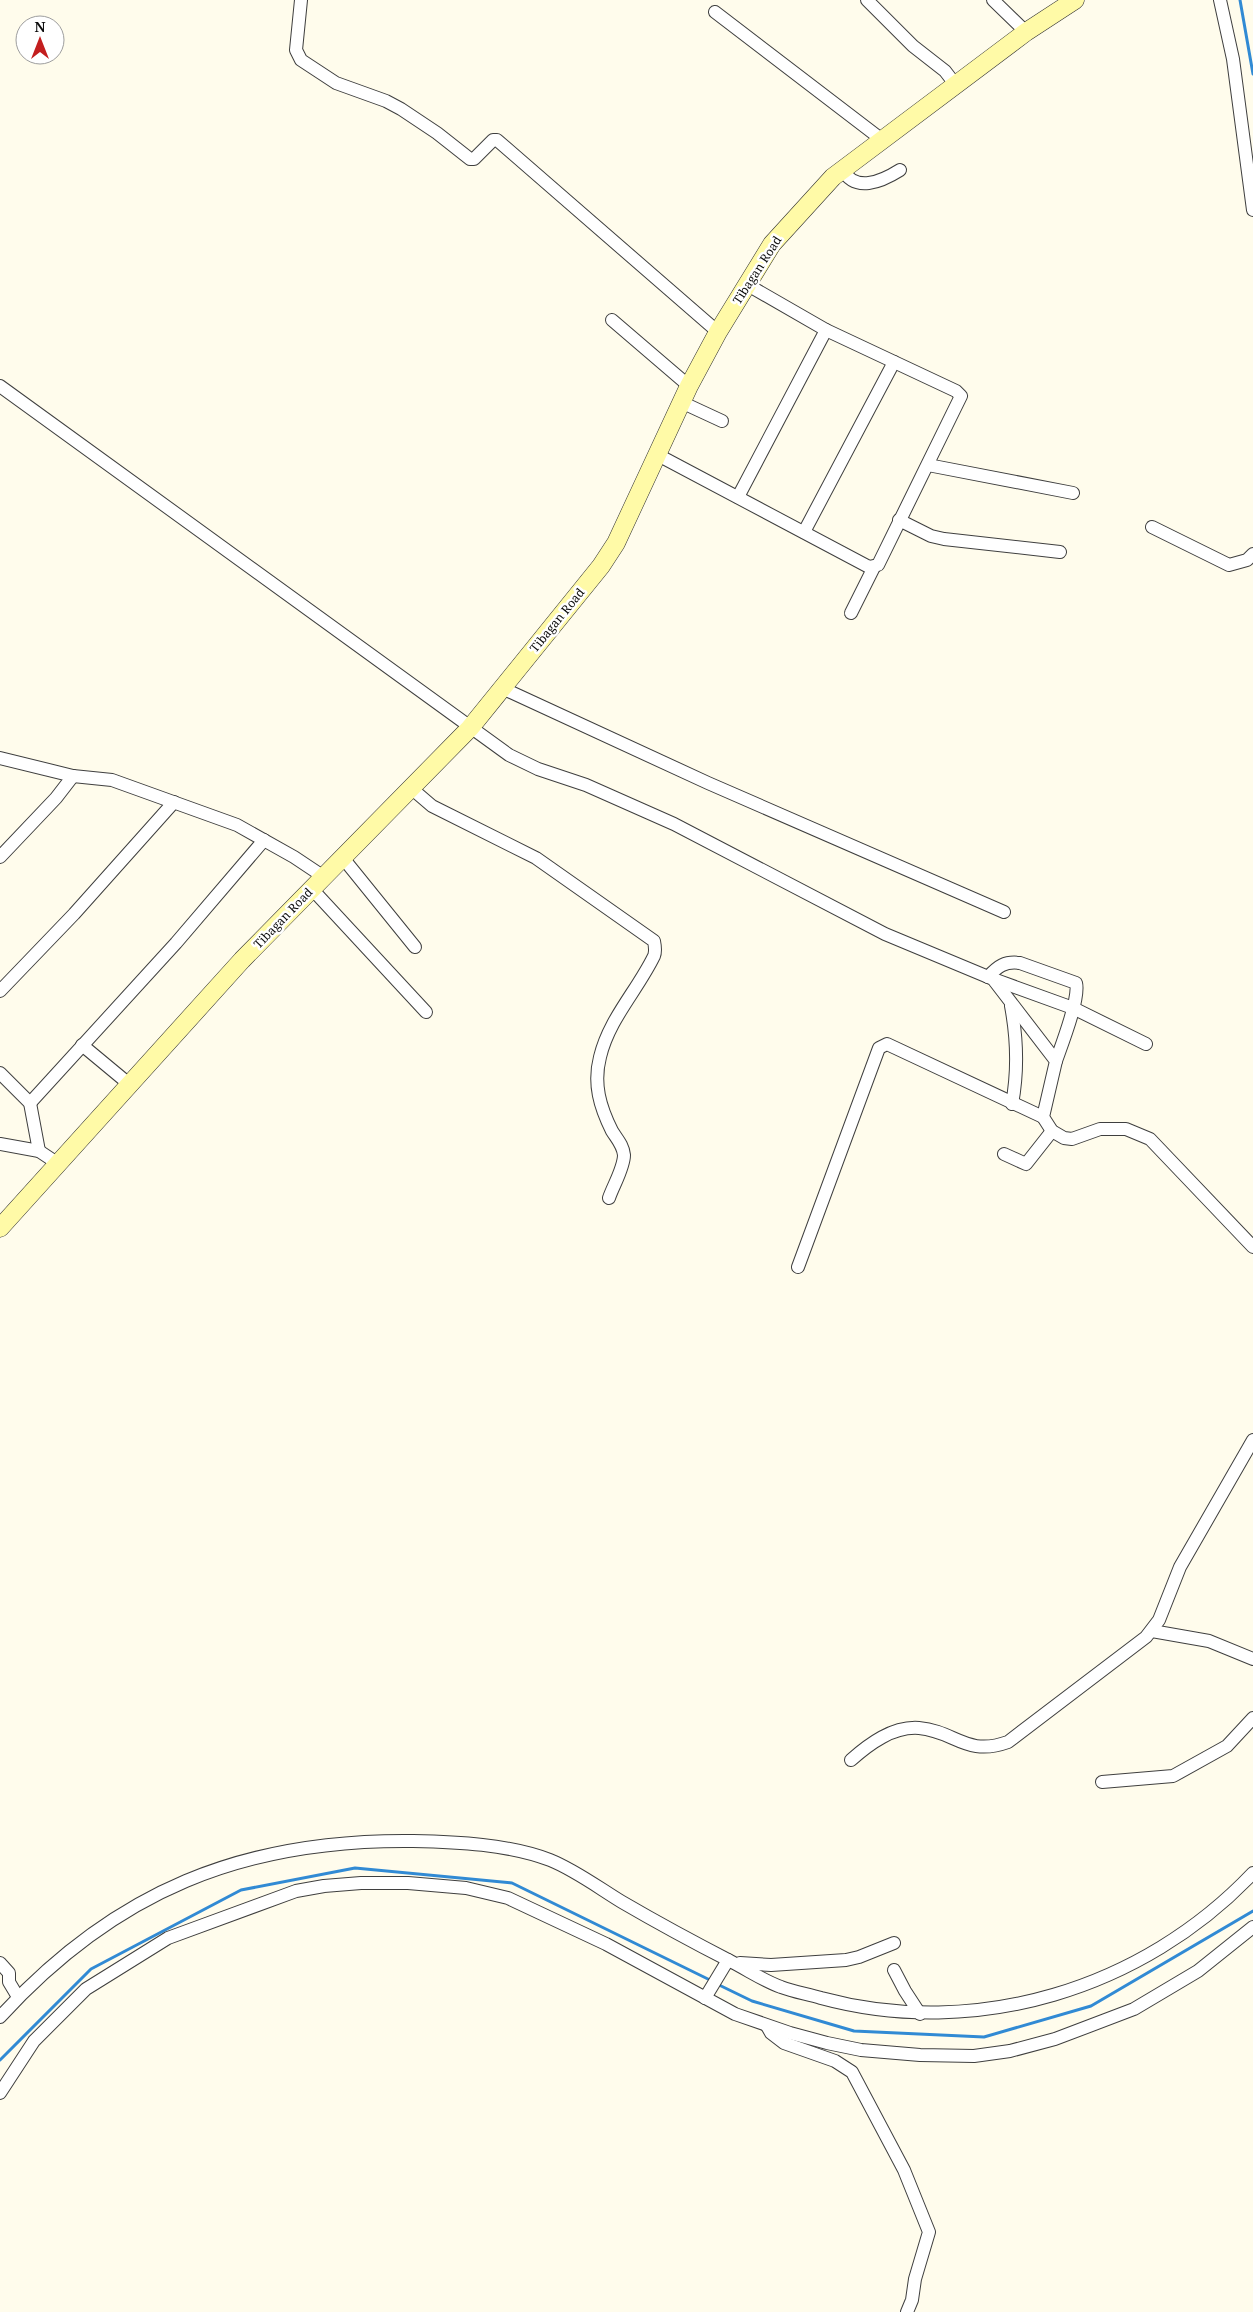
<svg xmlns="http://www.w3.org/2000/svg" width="1253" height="2312" font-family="'Noto Serif',serif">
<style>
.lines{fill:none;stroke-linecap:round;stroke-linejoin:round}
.stream{stroke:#318ad4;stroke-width:3}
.street-casing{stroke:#3f3f3f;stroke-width:14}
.secondary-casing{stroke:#2e2e2e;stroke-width:19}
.street{stroke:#fff;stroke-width:12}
.secondary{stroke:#fffaa7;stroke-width:18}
.labels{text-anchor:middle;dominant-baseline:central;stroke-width:5;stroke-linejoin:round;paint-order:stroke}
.street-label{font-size:12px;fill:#0c0c0c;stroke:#fff}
</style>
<rect width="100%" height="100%" fill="#fffcec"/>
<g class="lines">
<g class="stream">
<polyline points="1240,0 1253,74"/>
<polyline points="717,1984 752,2001 854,2031 984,2037 1091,2006 1253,1911"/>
<polyline points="0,2060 91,1969 241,1890 355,1868 512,1883 712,1981"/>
</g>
<defs>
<g id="street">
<polyline points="301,0 296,50 301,60 336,83 386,101 401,109 437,133 470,159 474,159 493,140 497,140 718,332"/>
<polyline points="867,0 913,46 945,71 955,84"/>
<polyline points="993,0 1026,32"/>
<polyline points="1220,0 1233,59 1253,210"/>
<polyline points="715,12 881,139"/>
<path d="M 842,169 C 855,193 881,182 900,170"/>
<polyline points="612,320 689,386"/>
<polyline points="0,386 509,755 538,769 586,785 674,824 885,934 993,979 1056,1061 1043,1117 1052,1131 1064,1138 1072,1139 1100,1129 1126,1129 1150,1139 1253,1247"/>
<polyline points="681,402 722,421"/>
<polyline points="656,454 869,567 878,565 961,396 956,391 826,330 746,284"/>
<polyline points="928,465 1073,493"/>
<polyline points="738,497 826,330"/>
<polyline points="899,520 931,536 944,539 1060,552"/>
<polyline points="1152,527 1229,565 1247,560 1253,554"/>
<polyline points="804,532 894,362"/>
<polyline points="851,613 874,567"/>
<polyline points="502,688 708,783 1004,912"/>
<polyline points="0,758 73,776 112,780 237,825 294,857 324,877"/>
<path d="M 411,788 L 432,806 L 536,858 L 654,941 C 655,946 656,951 654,956 C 637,991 609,1019 600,1057 C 593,1084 600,1107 612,1131 C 617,1139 623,1145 624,1155 C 624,1168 613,1186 609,1198"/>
<polyline points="0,857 56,798 73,776"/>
<polyline points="343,858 415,947"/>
<polyline points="312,889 426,1012"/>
<path d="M 988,977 C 998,966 1005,961 1020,963 L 1076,983 C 1080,998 1062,1044 1056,1061"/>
<polyline points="993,979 1073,1008 1146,1044"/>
<polyline points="0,991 74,914 174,802"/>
<path d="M 1011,1006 C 1017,1038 1018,1072 1012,1104"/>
<polyline points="82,1045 129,1084"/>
<polyline points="0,1073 30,1103 39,1151"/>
<polyline points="30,1103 176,943 264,840"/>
<polyline points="0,1144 39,1151 57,1163"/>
<polyline points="1004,1154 1026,1164 1052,1131"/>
<polyline points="798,1267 879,1048 887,1044 1043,1117"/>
<polyline points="1152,1631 1209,1641 1253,1659"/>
<path d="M 851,1760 C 869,1744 893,1726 919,1728 C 955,1731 966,1757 1008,1742 L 1146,1637 L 1159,1620 L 1180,1567 L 1253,1440"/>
<polyline points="1102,1782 1173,1776 1227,1746 1253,1718"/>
<polyline points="0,1963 9,1973 9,1982 18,1997"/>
<polyline points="740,1963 771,1965 846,1960 859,1957 894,1943"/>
<polyline points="894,1970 905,1991 920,2014"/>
<polyline points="705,1998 728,1960"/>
<path d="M 0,2017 C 115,1891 243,1839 413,1841 C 457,1842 508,1844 550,1860 C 575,1870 599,1888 622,1902 C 658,1923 695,1943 732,1962 C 748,1970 764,1981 781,1987 C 794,1992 808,1994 821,1998 C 976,2040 1143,1989 1253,1873"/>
<polyline points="767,2026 771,2033 784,2043 835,2061 852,2072 904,2170 929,2232 915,2279 912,2300 907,2312"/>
<polyline points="0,2093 34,2041 86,1989 168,1938 296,1891 324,1886 361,1883 408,1883 466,1888 508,1898 606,1944 735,2014 790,2033 827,2043 861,2050 920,2055 974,2056 1010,2051 1055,2039 1134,2009 1198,1971 1253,1927"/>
</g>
<polyline id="secondary" points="0,1228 242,960 470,728 601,566 616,543 689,386 718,332 772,244 833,177 1026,32 1075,0"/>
</defs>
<use href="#street" class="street-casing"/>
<use href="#secondary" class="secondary-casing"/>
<use href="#street" class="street"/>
<use href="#secondary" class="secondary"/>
</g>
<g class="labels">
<g class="street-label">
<text transform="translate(757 270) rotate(-57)">Tibagan Road</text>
<text transform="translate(557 620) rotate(-51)">Tibagan Road</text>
<text transform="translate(283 918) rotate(-46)">Tibagan Road</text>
</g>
</g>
<g transform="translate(40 40)"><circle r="24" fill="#ffffff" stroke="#9e9e9e"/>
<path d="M0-4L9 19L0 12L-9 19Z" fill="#c31e1e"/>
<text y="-8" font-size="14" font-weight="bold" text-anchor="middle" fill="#0c0c0c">N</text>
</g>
</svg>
